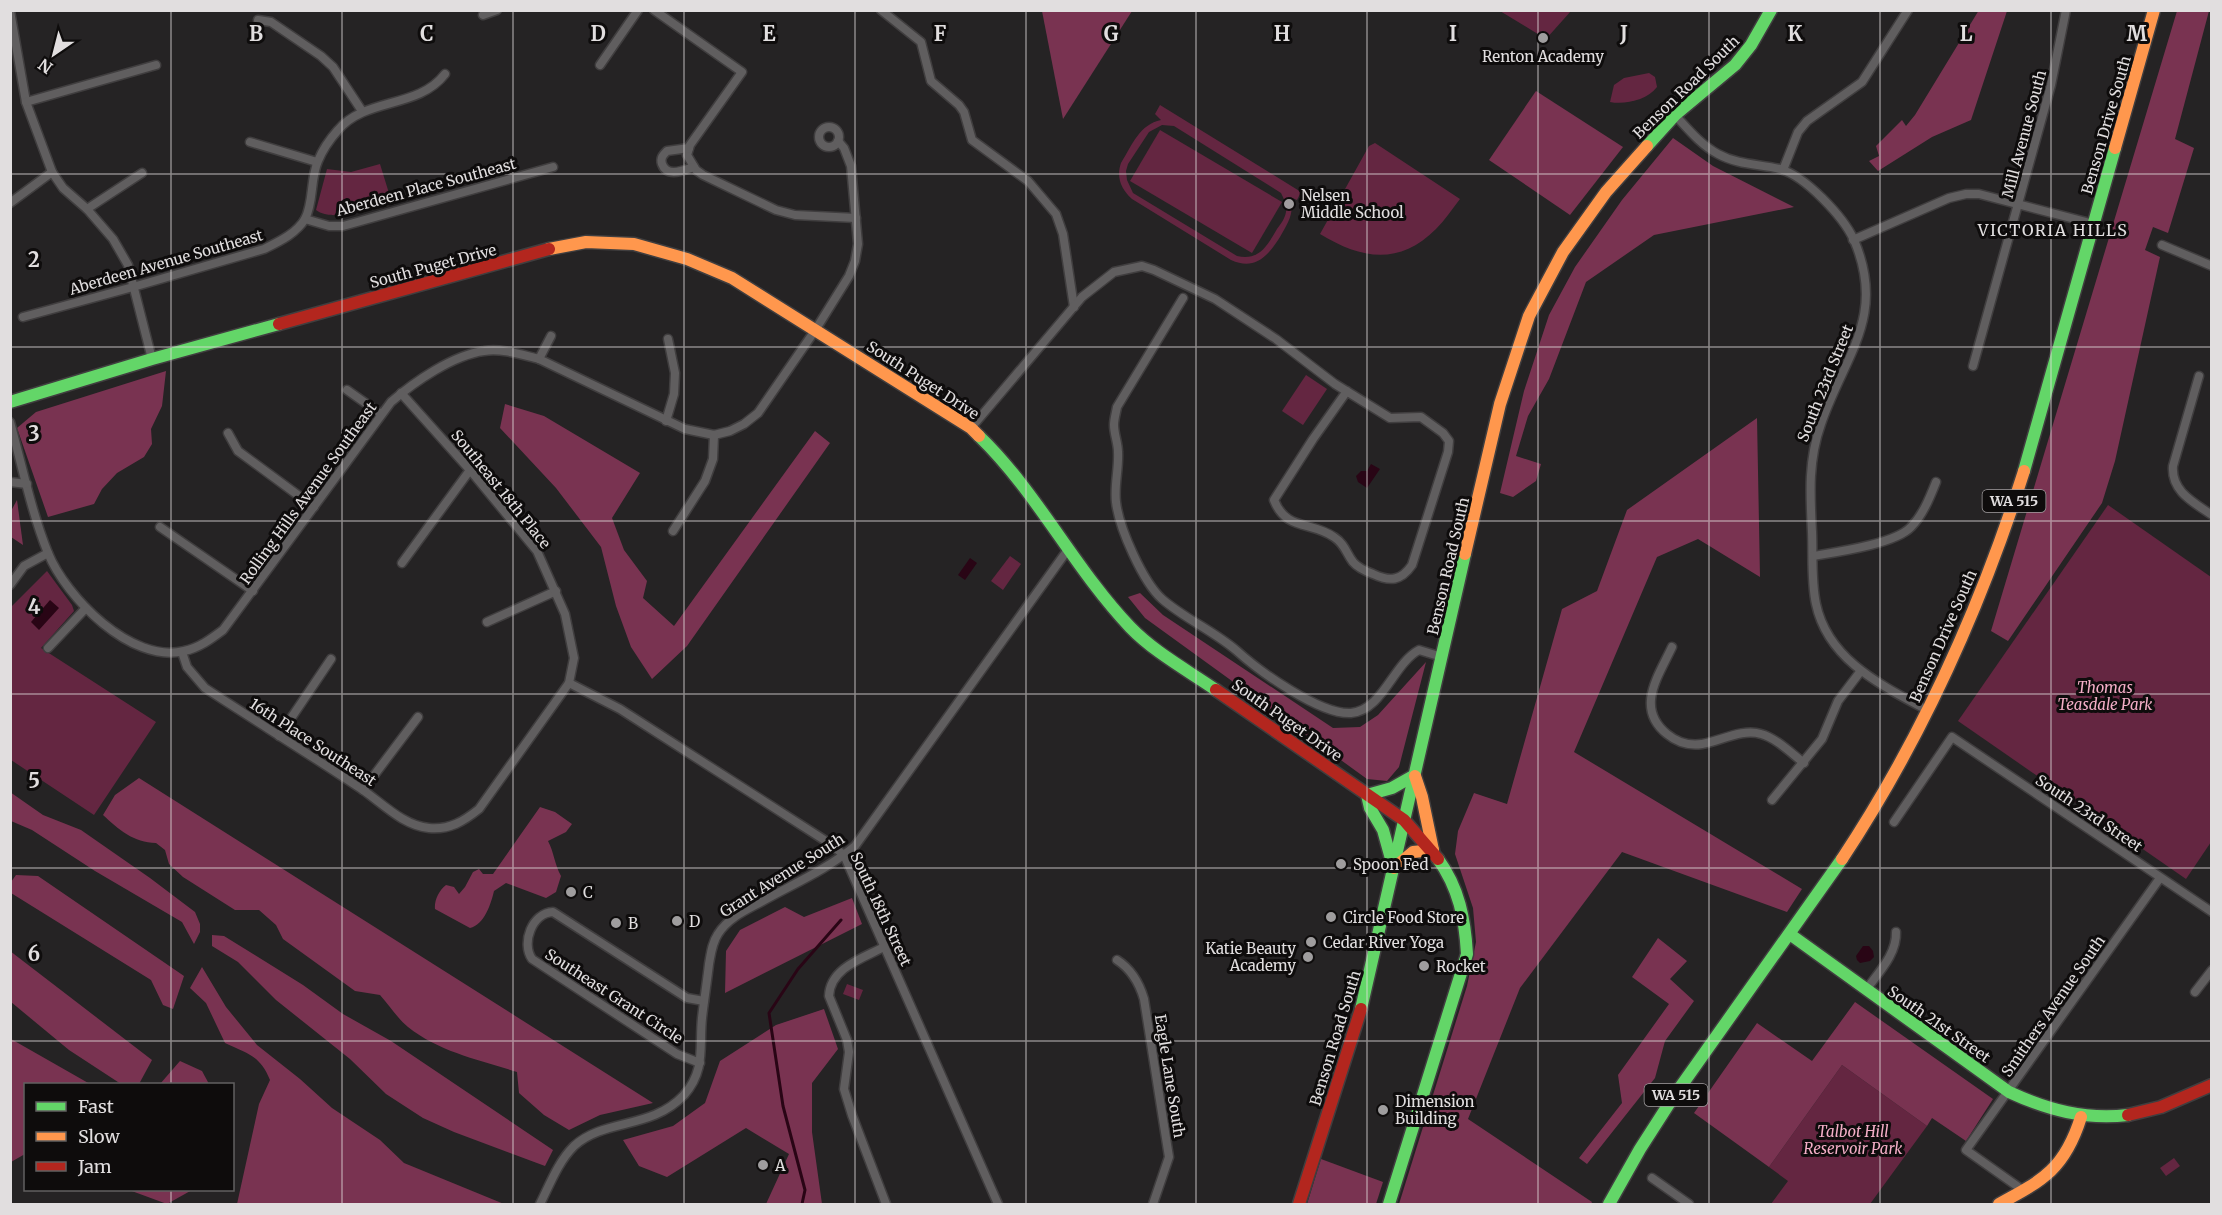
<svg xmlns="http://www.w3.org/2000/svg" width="2222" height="1215" font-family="Merriweather,serif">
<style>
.green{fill:#642641;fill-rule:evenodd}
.forest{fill:#793351}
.water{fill:#290515}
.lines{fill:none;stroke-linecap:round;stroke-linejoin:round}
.stream{stroke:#290515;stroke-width:3}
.street-casing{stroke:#403e3f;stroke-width:11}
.fast-casing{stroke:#403e3f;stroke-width:15}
.slow-casing{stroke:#403e3f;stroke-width:15}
.jam-casing{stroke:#403e3f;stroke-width:15}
.street{stroke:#605e5f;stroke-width:8}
.fast{stroke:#63d668;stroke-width:12}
.slow{stroke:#ff974d;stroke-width:12}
.jam{stroke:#b3261e;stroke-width:12}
.grid{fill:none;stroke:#e1dedf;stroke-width:1.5;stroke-opacity:0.55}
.poi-dot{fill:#9f9d9e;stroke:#0e0c0c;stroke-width:2}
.labels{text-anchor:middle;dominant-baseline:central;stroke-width:6;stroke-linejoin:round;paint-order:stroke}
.shield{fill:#0e0c0c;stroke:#a29fa0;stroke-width:1.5}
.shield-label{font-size:14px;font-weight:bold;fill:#e1dedf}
.poi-label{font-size:15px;fill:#e1dedf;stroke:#0e0c0c;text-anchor:start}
.street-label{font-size:15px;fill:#e1dedf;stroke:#0e0c0c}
.park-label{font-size:15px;font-style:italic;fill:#f4aec7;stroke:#0e0c0c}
.neighbourhood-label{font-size:16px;letter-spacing:1.5px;fill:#e1dedf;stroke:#0e0c0c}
.grid-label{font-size:20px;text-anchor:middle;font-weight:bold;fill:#e1dedf;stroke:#0e0c0c;stroke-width:6;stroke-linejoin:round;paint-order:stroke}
</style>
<rect width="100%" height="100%" fill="#252324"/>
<g class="green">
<polygon points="1500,11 1571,11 1546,39"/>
<path d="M 1649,73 L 1655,77 L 1657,87 C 1647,100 1625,105 1610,102 L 1614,85 L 1624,78 Z"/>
<path d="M 1160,105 L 1301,192 L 1297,200 L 1290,197 C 1295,213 1288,223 1280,237 C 1268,256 1255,271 1231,260 L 1132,199 C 1121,189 1116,177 1121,163 C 1132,145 1140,124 1161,120 L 1155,114 ZM 1162,125 L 1174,126 L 1281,193 C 1284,199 1287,205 1286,212 C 1285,218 1281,224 1277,229 C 1267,246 1259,261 1237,256 L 1133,193 L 1127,180 L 1126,171 L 1128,164 L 1149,132 Z"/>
<polygon points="1160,130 1282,202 1252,253 1130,181"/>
<path d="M 1375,143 L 1460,199 C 1452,209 1445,220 1436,229 C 1399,266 1361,259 1320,234 L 1369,146 Z"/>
<path d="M 380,164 L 392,203 C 373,208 333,223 316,210 L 327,169 L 351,172 Z"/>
<polygon points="1306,375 1327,389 1303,425 1282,411"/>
<polygon points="2108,505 2211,577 2211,842 2186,879 1958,721"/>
<polygon points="1010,556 1021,564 1003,590 991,581"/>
<polygon points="47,571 72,605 74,611 41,648 156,722 94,815 11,760 10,608"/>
<polygon points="847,984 863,990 859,1000 843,994"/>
<polygon points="1842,1065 1927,1126 1870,1204 1771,1204 1788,1181 1769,1167"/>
<polygon points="2174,1158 2180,1166 2166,1176 2160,1168"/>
</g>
<g class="forest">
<polygon points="1979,10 2007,11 1971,120 1932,137 1878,171 1869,161 1879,156 1876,146 1902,120 1906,126 1915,115"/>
<polygon points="1042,11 1132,11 1063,119"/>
<polygon points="2177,11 2209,11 2175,139 2194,148 2168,233 2153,227 2145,250 2160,257 2115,461 2102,503 2008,641 1991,631"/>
<polygon points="1536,91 1623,147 1570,215 1489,160"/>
<polygon points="1673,138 1713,166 1794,207 1654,235 1586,282 1549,379 1528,416 1516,456 1541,464 1536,481 1513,497 1500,493 1524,391 1549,315 1575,267 1622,200"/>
<polygon points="166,371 162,406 151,429 152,444 144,457 117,473 102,489 94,504 48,517 17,428 36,412"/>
<polygon points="505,404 544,416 640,473 612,518 624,550 647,581 643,598 674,626 815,431 830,443 687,646 652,679 631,647 616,606 601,547 556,488 500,428"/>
<polygon points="1757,418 1760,577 1698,539 1657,557 1574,752 1802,889 1787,912 1622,852 1520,988 1468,1119 1592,1202 1591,1204 1399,1204 1467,986 1476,942 1473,908 1455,854 1458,831 1474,793 1507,804 1562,609 1597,591 1627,510"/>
<polygon points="17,500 23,545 11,537 11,511"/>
<polygon points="1140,593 1163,615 1333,728 1360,727 1378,715 1426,662 1399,767 1387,781 1367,779 1145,618 1128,597"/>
<path d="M 139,778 L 653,1103 L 600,1115 L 569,1130 L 544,1115 L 519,1093 L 517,1072 C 480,1060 439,1052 408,1027 C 398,1019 389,1005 380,995 L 355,991 L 283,939 L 276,925 L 259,910 L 235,910 L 183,877 L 169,864 L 165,850 L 156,843 C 134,843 118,829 103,815 L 115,795 Z"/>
<polygon points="10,792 43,815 81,830 150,878 195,912 200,924 200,932 194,944 182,922 95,871 32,830 11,821"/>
<path d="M 540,807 L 555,812 L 572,824 L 566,832 L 548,841 C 554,852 554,863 561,876 L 556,892 L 546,898 L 506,883 L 494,891 C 491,904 484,925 470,928 L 435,909 C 434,901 439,890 446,885 L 454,887 L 459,894 L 465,887 L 473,872 L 479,869 L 483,874 L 493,874 Z"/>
<polygon points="16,875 38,876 184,976 173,1009 163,1005 151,980 11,893 11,882"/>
<polygon points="852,898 862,924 725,993 726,951 740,930 785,907 804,917"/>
<polygon points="212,935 224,936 303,985 343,1014 391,1041 553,1150 545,1166 454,1132 423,1118 386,1094 350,1059 276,1000 238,962 212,946"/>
<polygon points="1658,938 1687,961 1670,979 1694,1001 1665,1041 1655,1078 1587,1164 1579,1158 1622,1103 1618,1075 1669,1004 1632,977"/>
<polygon points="10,951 152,1060 139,1084 121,1084 69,1050 11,1002"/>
<path d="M 202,967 L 226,1007 L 257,1045 L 300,1079 L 332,1108 L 380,1140 L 404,1163 L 504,1204 L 237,1204 L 259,1104 L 270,1080 C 260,1055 248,1054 225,1043 L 206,1003 L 190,988 Z"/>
<polygon points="1855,1002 1993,1099 1966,1141 1932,1118 1927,1126 1842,1065 1769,1167 1694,1113 1757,1023 1812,1061"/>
<polygon points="824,1009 838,1049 812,1083 812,1132 822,1204 766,1204 789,1154 746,1128 667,1177 639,1166 623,1140 673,1126 705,1103 720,1061 776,1025"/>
<polygon points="11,1039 90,1084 26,1084 25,1154 11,1162"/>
<polygon points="180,1061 202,1071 209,1084 160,1084"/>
<polygon points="1321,1159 1383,1182 1376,1204 1307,1204"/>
<polygon points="129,1190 192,1190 167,1204"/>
</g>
<g class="water">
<polygon points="1371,464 1380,469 1367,488 1358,482 1356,476 1361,471 1367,471"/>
<polygon points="970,558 977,563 965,580 958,575"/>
<polygon points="50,600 59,608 39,630 31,622"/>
<polygon points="1863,946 1869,946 1873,951 1874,957 1870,961 1860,963 1857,960 1856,956"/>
</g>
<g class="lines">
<polyline class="stream" points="802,1204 805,1190 783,1106 769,1013 798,969 841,920"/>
<defs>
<g id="street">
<polyline points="654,10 742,72 690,145 687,155 696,170 703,175 776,210 795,215 856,218"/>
<polyline points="881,10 921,42 931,81 959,105 964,112 972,140 1028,181 1056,214 1063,234 1074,307"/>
<polyline points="10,11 26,102 52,172 63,188 87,209 113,239 128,265 152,359"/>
<polyline points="483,15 497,10"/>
<polyline points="258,20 271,22 321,56 333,67 362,111"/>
<polyline points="600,65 638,10"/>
<polyline points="26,102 156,65"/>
<path d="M 1675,115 C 1688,129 1701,145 1718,154 C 1738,165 1759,164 1780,169 C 1805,176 1843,216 1854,240 C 1887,317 1844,356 1821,424 C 1808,460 1810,494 1812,532 C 1813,555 1811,581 1816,604 C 1828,660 1881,685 1927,710"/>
<circle cx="829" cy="137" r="10"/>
<polyline points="250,142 317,162"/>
<path d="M 689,148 L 667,151 C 663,155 660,158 662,164 C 667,178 684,170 694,167"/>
<polyline points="1783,170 1798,132 1807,121 1862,82 1908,10"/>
<polyline points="10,203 52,172"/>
<polyline points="87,209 142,173"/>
<polyline points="305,219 329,226 343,226 553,167"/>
<polyline points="1853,240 1949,198 1966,194 1979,194 2094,224"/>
<polyline points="2162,245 2212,266"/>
<path d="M 1183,298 L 1117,407 C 1116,413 1114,419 1114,425 C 1114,434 1118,443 1118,452 C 1119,469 1114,485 1116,502 C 1119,528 1143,582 1162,599 C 1185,619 1214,631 1237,651 C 1259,671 1320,715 1351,713 C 1383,710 1393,664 1419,650 L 1442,657"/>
<path d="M 23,317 L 133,287 L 264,249 C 278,242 296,234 305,219 C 314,202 310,179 318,161 C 322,151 330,139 338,130 C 366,97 418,109 445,74"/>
<polyline points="539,359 551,336"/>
<polyline points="1973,366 2051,85 2066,10"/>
<path d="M 2199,376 L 2173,466 C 2171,491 2193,502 2212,515"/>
<polyline points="347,390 381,414"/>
<polyline points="666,421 674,394 675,373 668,339"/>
<path d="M 10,422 C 22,465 31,511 48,553 C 66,597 131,664 184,651 C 199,648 211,639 223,630 L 391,402 C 414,382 453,355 484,351 C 502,348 522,355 539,359 L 685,429 L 714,435 L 730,431 L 744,424 L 758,413 L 816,329 L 849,276 L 855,261 L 858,244 L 851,166 L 844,148 L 838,141"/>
<path d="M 971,428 L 1082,297 L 1114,272 L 1142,266 L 1154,270 L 1215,299 L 1276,339 L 1335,384 L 1390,418 L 1421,417 L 1443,433 L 1449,441 L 1448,452 L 1412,565 C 1401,581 1390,582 1373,574 C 1365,571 1358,568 1353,562 C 1346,553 1345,544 1334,537 C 1311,521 1286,531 1274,500 L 1313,439 L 1347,391"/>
<polyline points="228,433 238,451 314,507"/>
<polyline points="10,482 27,484"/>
<polyline points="160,527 253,591"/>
<polyline points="673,531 705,481 713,459 714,435"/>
<path d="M 1813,556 C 1837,552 1895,544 1911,527 C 1923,515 1930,497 1936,482"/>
<polyline points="402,563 470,470"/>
<polyline points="10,585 24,566 48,553"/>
<polyline points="487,622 556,591"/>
<path d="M 1672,647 C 1658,677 1635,708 1667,734 C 1678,743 1689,746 1702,744 C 1720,741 1743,728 1761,734 C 1776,738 1791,753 1804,763"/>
<polyline points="48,648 86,608"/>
<path d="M 182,652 L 187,667 L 205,688 C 257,722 311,755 363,790 C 383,804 404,826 429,828 C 450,830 464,821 479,809 L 569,683 L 574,658 L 565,614 L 537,551 L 470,470 L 401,393"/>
<polyline points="569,683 620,709 829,843 844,855 998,1204"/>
<polyline points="279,736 331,659"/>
<polyline points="363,790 418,717"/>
<polyline points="1772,800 1822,739 1838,701 1860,672"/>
<polyline points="1894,822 1952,737 2212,912"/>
<path d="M 884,947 C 863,958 830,968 829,996 L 847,1040 L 849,1052 L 844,1089 L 852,1115 L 886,1204"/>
<path d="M 1117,960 C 1131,969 1139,982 1144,999 L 1169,1157 L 1153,1204"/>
<path d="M 1866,990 C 1878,973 1897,954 1896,932"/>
<polyline points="2195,992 2212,970"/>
<path d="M 700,1063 L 677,1054 L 532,959 C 521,943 532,913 553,912 L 687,998 L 704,1001"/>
<polyline points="1652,1178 1689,1204"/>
<polyline points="2024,1191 1966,1150 2160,878"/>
<path d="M 540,1204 C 550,1184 558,1162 574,1146 C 605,1118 651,1130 684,1095 C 706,1070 699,1047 702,1018 C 704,1000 707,982 709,964 C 711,953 712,943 718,934 C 728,918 746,910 761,902 C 793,884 828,869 855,846 L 1069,548"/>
</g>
<g id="fast">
<polyline points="1647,146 1675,115 1735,65 1751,45 1771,10"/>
<polyline points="10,402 152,359 279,324"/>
<path d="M 979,436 C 1037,492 1074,568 1130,627 C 1154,652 1187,670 1216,690"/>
<polyline points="2024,471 2115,148"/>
<polyline points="1367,795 1370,808 1383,830 1393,866"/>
<polyline points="1367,795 1392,788 1415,775"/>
<path d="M 1791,935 L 2009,1092 C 2048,1110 2085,1120 2128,1115"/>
<polyline points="1361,1009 1465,554"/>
<path d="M 1389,1204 L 1467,954 C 1465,919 1459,888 1438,859"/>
<polyline points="1609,1204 1640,1149 1674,1096 1842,859"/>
</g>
<g id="slow">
<polyline points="2115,148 2154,10"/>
<polyline points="549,249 586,242 634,244 687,259 732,278 971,428 979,436"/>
<polyline points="1465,554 1500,404 1529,316 1563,252 1606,192 1647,146"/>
<polyline points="1415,776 1422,797 1433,850"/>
<path d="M 1842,859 C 1920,741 1981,606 2024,471"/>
<polyline points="1394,868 1413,852 1433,850"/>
<path d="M 1999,1204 C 2044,1180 2065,1168 2081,1117"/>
</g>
<g id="jam">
<polyline points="279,324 549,249"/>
<polyline points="1216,690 1404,820 1438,859"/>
<polyline points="2128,1115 2161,1107 2212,1085"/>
<polyline points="1299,1204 1361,1009"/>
</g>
</defs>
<use href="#street" class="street-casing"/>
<use href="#fast" class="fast-casing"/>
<use href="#slow" class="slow-casing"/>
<use href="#jam" class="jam-casing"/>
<use href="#street" class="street"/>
<use href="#fast" class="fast"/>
<use href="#slow" class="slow"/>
<use href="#jam" class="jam"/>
</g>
<path class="grid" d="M 171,10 L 171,1084M 342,10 L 342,1204M 513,10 L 513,1204M 684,10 L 684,1204M 855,10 L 855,1204M 1026,10 L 1026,1204M 1196,10 L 1196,1204M 1367,10 L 1367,1204M 1538,10 L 1538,1204M 1709,10 L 1709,1204M 1880,10 L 1880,1204M 2051,10 L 2051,1204M 10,174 L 2212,174M 10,347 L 2212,347M 10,521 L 2212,521M 10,694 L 2212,694M 10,868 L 2212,868M 10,1041 L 2212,1041M 171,1190 L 171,1204"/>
<g class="poi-dot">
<circle cx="1543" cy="38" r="6"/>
<circle cx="1289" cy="204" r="6"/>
<circle cx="1341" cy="864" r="6"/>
<circle cx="571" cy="892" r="6"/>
<circle cx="1331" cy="917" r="6"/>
<circle cx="677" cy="921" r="6"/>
<circle cx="616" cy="923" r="6"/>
<circle cx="1311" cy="942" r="6"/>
<circle cx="1308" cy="957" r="6"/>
<circle cx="1424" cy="966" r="6"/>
<circle cx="1383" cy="1110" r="6"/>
<circle cx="763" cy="1165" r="6"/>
</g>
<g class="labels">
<g class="shield">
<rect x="1982.5" y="490" width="63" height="22" rx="4.5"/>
<rect x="1644.5" y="1084" width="63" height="22" rx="4.5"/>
</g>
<g class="shield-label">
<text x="2014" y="501">WA 515</text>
<text x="1676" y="1095">WA 515</text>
</g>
<g class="poi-label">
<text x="1543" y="56" text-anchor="middle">Renton Academy</text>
<text x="1301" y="195">Nelsen<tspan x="1301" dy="17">Middle School</tspan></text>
<text x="1353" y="864">Spoon Fed</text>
<text x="583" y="892">C</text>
<text x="1343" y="917">Circle Food Store</text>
<text x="689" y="921">D</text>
<text x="628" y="923">B</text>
<text x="1323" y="942">Cedar River Yoga</text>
<text x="1296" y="948" text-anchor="end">Katie Beauty<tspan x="1296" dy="17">Academy</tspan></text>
<text x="1436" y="966">Rocket</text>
<text x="1395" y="1101">Dimension<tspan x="1395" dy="17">Building</tspan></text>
<text x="775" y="1165">A</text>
</g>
<g class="street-label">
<text transform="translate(1686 87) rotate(-44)">Benson Road South</text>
<text transform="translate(2106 125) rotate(-74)">Benson Drive South</text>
<text transform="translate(2024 134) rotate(-75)">Mill Avenue South</text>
<text transform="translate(426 187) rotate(-15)">Aberdeen Place Southeast</text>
<text transform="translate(166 262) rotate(-16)">Aberdeen Avenue Southeast</text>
<text transform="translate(433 266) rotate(-15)">South Puget Drive</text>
<text transform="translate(923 380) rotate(33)">South Puget Drive</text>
<text transform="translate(1825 383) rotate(-68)">South 23rd Street</text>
<text transform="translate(501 489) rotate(51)">Southeast 18th Place</text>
<text transform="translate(308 493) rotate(-54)">Rolling Hills Avenue Southeast</text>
<text transform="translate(1448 566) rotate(-77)">Benson Road South</text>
<text transform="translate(1943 636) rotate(-66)">Benson Drive South</text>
<text transform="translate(1287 720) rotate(35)">South Puget Drive</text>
<text transform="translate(313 742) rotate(33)">16th Place Southeast</text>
<text transform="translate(2089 813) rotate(34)">South 23rd Street</text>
<text transform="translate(782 875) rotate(-32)">Grant Avenue South</text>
<text transform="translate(881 909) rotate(65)">South 18th Street</text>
<text transform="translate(614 996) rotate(33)">Southeast Grant Circle</text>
<text transform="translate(2053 1006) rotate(-55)">Smithers Avenue South</text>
<text transform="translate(1939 1024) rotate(35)">South 21st Street</text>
<text transform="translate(1335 1038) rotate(-73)">Benson Road South</text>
<text transform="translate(1170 1076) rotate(81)">Eagle Lane South</text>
</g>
<g class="park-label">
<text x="2105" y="687">Thomas<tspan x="2105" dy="17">Teasdale Park</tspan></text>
<text x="1853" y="1131">Talbot Hill<tspan x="1853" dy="17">Reservoir Park</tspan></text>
</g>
<g class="neighbourhood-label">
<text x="2053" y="230">VICTORIA HILLS</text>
</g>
</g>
<g class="grid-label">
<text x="256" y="41">B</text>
<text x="427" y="41">C</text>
<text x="598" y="41">D</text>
<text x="769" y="41">E</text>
<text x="940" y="41">F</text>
<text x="1111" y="41">G</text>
<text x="1282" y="41">H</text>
<text x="1453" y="41">I</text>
<text x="1624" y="41">J</text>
<text x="1795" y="41">K</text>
<text x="1966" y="41">L</text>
<text x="2137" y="41">M</text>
<text x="34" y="267">2</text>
<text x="34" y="441">3</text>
<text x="34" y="614">4</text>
<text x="34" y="788">5</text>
<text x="34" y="961">6</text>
</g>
<rect width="2222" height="1215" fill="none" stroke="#e1dedf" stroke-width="24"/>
<rect x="24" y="1083" width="210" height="108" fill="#0e0c0c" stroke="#626060" stroke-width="1.5"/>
<rect x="36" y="1102" width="30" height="9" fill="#63d668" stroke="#626060" stroke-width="1.5"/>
<text x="78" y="1113" font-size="18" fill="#e1dedf">Fast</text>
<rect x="36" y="1132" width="30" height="9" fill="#ff974d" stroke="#626060" stroke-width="1.5"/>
<text x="78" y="1143" font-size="18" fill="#e1dedf">Slow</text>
<rect x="36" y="1162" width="30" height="9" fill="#b3261e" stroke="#626060" stroke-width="1.5"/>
<text x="78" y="1173" font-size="18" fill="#e1dedf">Jam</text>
<g transform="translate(54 54) rotate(215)" stroke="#0e0c0c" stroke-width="4.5" paint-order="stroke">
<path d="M0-4.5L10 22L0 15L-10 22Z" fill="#e1dedf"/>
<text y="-9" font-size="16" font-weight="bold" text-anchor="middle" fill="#e1dedf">N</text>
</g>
</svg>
